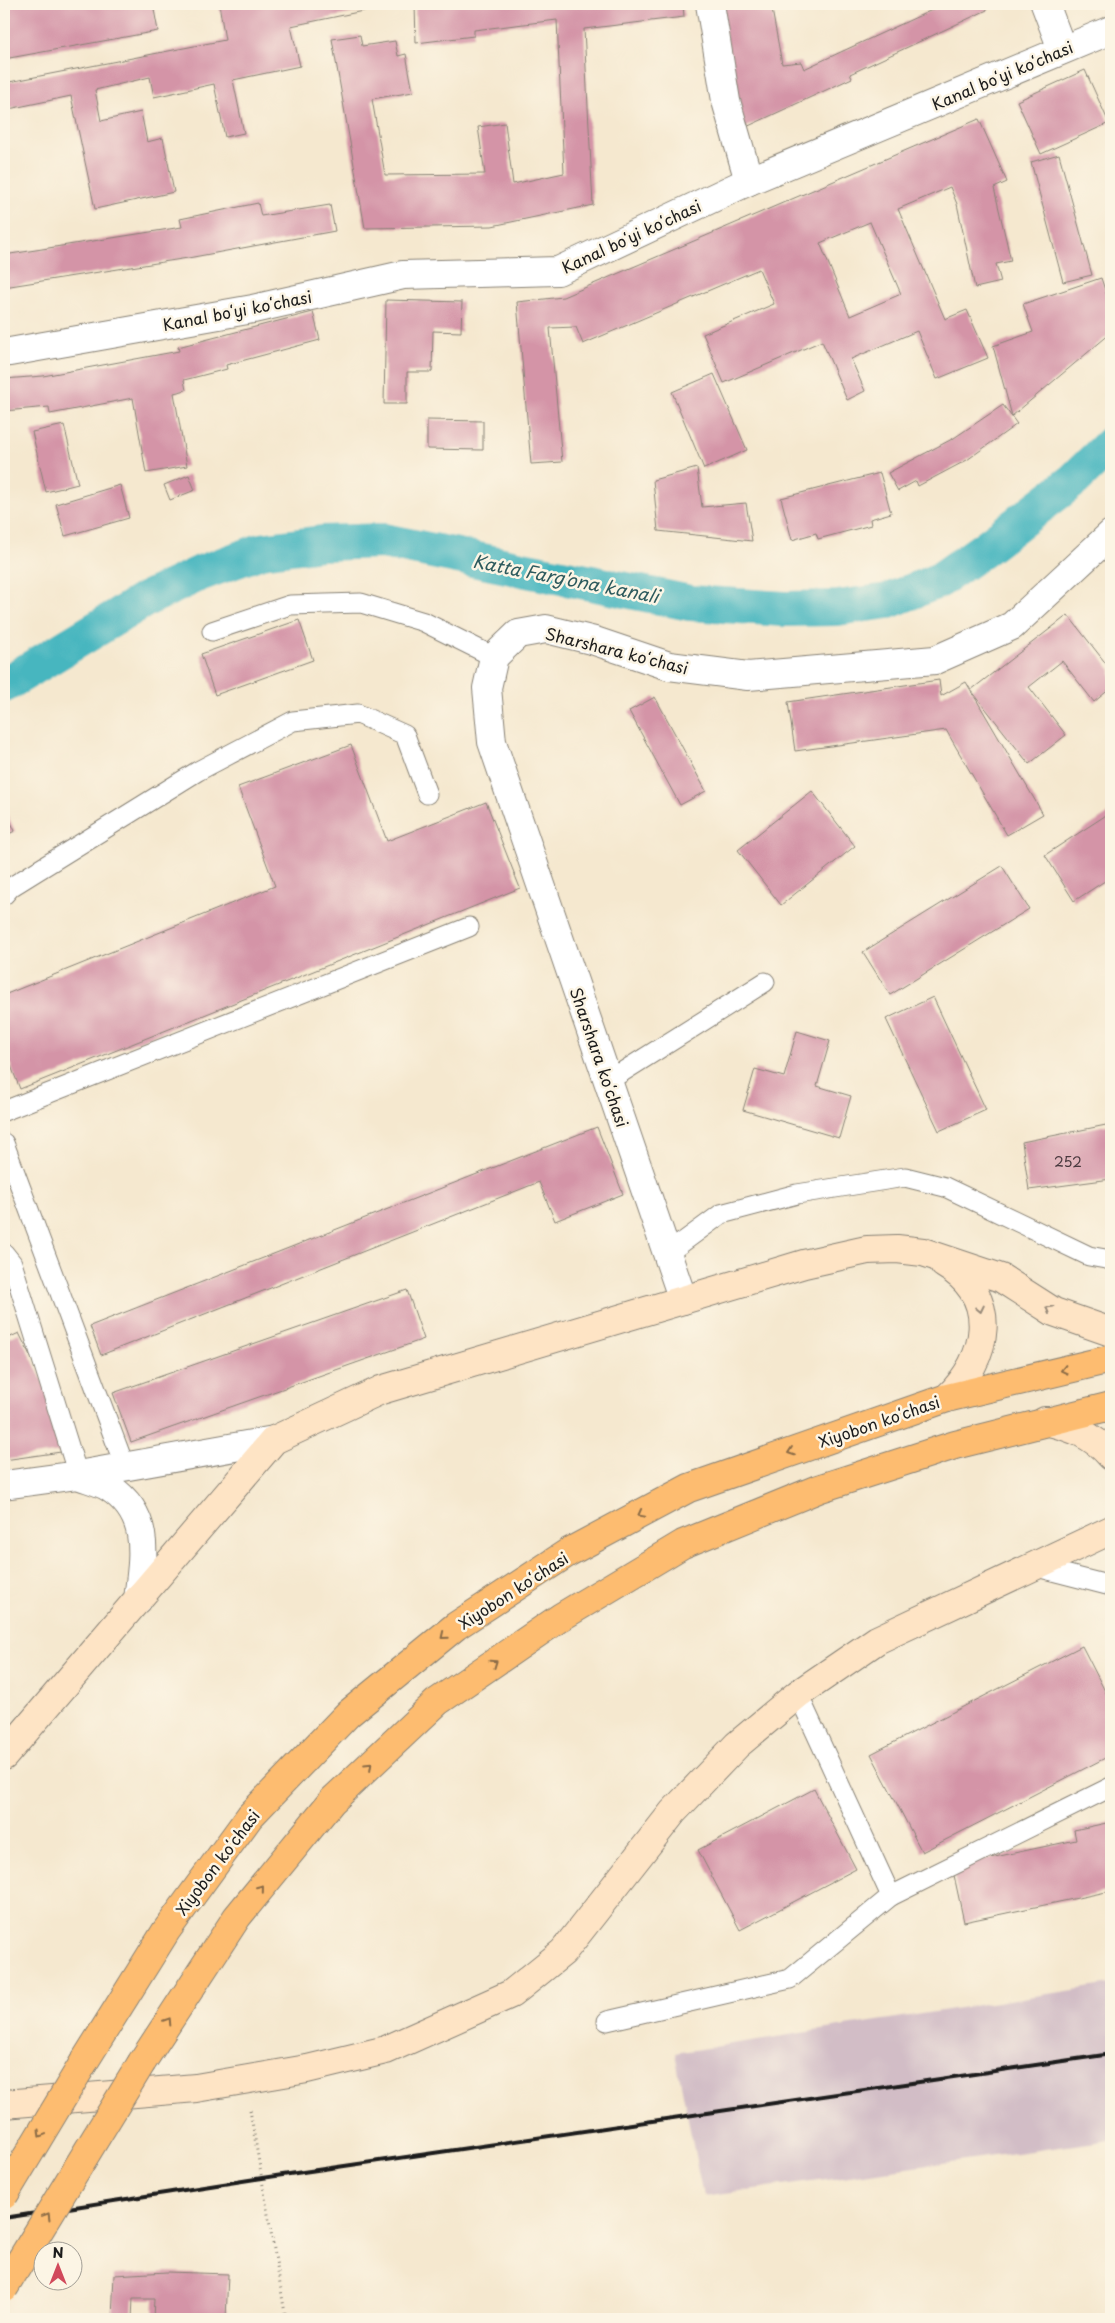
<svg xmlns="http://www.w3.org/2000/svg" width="1115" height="2323" font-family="'Playpen Sans',sans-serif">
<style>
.industrial{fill:#d2bdc6}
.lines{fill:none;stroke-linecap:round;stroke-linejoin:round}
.canal{stroke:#46b6bf;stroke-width:36}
.building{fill:#d494a7;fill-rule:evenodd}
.service-casing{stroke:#888276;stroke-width:21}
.minor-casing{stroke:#888276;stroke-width:30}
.secondary-casing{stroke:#888276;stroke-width:30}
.primary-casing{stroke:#888276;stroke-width:30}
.path{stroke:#888276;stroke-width:3;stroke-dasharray:1 4;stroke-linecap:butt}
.service{stroke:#fff;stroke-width:19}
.minor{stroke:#fff;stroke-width:28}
.secondary{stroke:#fee4c5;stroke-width:28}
.primary{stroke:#fdbc6f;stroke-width:28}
.rail{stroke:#1c1c1c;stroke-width:4}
.primary-bridge-casing{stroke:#888276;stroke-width:30;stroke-linecap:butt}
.primary-bridge{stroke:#fdbc6f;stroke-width:28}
.oneway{stroke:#988a79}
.oneway2{stroke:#8c6c46}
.labels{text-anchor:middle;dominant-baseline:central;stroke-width:5;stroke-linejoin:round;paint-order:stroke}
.number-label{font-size:14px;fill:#4a3a3f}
.street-label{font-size:16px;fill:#1c1c1c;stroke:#fcf5e5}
.water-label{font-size:18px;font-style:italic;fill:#2d5a5d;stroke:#fcf5e5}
</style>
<rect width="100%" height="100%" fill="#fcf5e5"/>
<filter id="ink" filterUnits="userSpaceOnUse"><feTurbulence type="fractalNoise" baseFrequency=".02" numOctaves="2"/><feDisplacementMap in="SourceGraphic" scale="10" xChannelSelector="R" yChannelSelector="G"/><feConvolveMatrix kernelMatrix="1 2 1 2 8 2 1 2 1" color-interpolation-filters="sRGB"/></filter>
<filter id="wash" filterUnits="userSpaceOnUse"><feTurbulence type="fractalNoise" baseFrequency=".0096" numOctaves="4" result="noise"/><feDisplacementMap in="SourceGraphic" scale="20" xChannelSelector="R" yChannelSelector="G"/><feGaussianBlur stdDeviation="1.12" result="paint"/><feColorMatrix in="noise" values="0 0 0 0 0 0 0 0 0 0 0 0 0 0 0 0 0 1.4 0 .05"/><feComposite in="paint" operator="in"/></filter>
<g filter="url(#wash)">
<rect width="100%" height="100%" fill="#f5e8cf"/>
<polygon class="industrial" points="1111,1984 1111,2140 703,2196 675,2053"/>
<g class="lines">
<polyline class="canal" points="4,685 146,599 201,573 261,551 322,543 383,541 690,603 785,609 837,608 888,601 940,580 984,549 1074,480 1111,444"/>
</g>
<g id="blocks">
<g class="building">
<polygon points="4,4 153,4 158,31 4,59"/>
<polygon points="219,4 392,5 291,26 300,66 233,80 244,133 225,137 214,84 154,97 150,77 95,90 101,121 141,112 147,142 163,138 174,192 95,209 71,96 4,110 4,83 225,40"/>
<polygon points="415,4 683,4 684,17 584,29 593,205 492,226 365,228 332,39 360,35 362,46 395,41 398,56 406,54 413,92 372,99 385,175 485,174 478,127 505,123 513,184 564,173 557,20 474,30 474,36 416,43"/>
<polygon points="720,4 771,4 782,64 801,62 804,69 945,4 986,4 987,10 850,74 852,78 742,129"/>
<polygon points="1085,70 1109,123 1041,154 1017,101"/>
<path d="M 979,119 L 1007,182 L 994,188 L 1011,261 L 996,264 L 1001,282 L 975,288 L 957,204 L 950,187 L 898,209 L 945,319 L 967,310 L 988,358 L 937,379 L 917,331 L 851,359 L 865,391 L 847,400 L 822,341 L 724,383 L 703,334 L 774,304 L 759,269 L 583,344 L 576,327 L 550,328 L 562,462 L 531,464 L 517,302 L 563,297 ZM 870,222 L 901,294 L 850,316 L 820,243 Z"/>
<polygon points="1059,154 1092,275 1063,282 1031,162"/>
<polygon points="258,203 261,216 330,205 335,231 188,258 4,287 4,255 182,227 180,219"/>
<polygon points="1101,278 1108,299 1111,296 1111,333 1012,416 993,346 1033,332 1023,304"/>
<polygon points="386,300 462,302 461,332 433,331 432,372 407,372 407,404 384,404"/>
<polygon points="313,312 320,340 226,365 227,369 184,380 186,390 174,393 187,466 146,473 133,398 50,414 49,407 4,411 4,379 43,376 179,351 178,347"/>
<polygon points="714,374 747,450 704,469 672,392"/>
<polygon points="1003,405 1017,424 967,460 918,486 916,481 898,491 888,473 954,438"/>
<polygon points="427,420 483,421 483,450 427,449"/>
<polygon points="64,425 78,484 46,492 32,432"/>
<polygon points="697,468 702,507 746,503 752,541 658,531 653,480"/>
<polygon points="880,473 891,513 870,519 871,525 818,539 816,533 792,540 781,498"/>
<polygon points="189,475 195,490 170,500 164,485"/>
<polygon points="120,485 129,518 65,536 56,504"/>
<polygon points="1068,615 1111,670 1111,688 1094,702 1062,661 1029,687 1066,735 1029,764 971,690"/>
<polygon points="299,620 313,660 215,695 201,654"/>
<polygon points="939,680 941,696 966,682 1043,814 1007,835 946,730 795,751 788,702"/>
<polygon points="655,697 706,791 680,805 629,711"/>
<polygon points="351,745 387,841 486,802 520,888 20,1089 4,1048 4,995 275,886 238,787"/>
<polygon points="812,791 855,846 781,905 738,850"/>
<polygon points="4,808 15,831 4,836"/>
<polygon points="1111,812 1111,877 1074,901 1045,855"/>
<polygon points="1002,866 1029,909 890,995 863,952"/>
<polygon points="933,997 986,1110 939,1131 886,1019"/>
<polygon points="797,1031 830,1041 817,1086 851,1096 839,1138 743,1110 755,1069 784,1077"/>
<polygon points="1111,1124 1111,1179 1029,1190 1022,1142"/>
<polygon points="597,1127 623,1194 555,1221 539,1182 101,1355 90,1326"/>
<polygon points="407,1290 424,1339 131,1442 113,1393"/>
<polygon points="19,1333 48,1392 61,1452 4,1460 4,1399 9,1398 4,1386 4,1340"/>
<polygon points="1082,1646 1111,1703 1111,1755 922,1852 871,1754"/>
<polygon points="814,1789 856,1869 740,1930 698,1850"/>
<polygon points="1111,1822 1111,1891 964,1922 952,1866 1076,1840 1074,1830"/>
<polygon points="167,2272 228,2274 226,2319 153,2319 154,2299 133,2299 132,2319 112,2319 114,2275"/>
</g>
</g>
</g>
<g filter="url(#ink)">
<use href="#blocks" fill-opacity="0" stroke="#888276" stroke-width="1"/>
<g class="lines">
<defs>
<g id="service">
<polyline points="212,631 290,605 361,603 424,622 494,657"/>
<polyline points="4,895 11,887 198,771 293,721 358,714 405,735 427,794"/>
<polyline points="608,1081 765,982"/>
<polyline points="4,1111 469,927"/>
<polyline points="4,1143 125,1467"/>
<polyline points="4,1253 12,1263 78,1475"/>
<polyline points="668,1253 721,1214 797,1194 905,1177 945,1187 1089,1256 1111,1260"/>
<polyline points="1033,1566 1111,1586"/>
<polyline points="891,1896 1111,1787"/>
<polyline points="607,2021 790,1979 891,1896 798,1694"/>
</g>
<g id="minor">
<polyline points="710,4 726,101 749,181"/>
<polyline points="1045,4 1062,49"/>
<polyline points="4,353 253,309 403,275 558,271 749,181 1111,30"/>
<polyline points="683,1300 492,742 487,688 494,657 518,634 546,629 595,641 669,666 748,676 935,660 1012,626 1111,534"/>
<path d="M 78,1475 C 88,1479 101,1482 110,1488 C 152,1516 143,1557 138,1600"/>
<polyline points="4,1485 78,1475 274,1440"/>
</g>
<g id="secondary">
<path d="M 944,1264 C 1001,1297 989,1358 947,1398"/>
<path d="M 1045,1421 C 1072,1427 1093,1435 1111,1456"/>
<polyline points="4,1756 274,1440 381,1390 804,1264 867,1250 897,1249 923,1252 1001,1278 1054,1312 1111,1332"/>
<polyline points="4,2104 196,2088 307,2069 386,2050 511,1994 563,1952 673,1812 737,1745 798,1694 877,1640 1111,1530"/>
</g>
<g id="primary">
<polyline points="84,2062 166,1931 250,1816 348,1714 456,1626 569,1552 689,1488 947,1398 1111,1359"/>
<polyline points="142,2062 237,1917 332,1801 437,1702 561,1617 683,1544 818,1489 955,1445 1111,1406"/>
</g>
</defs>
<use href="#service" class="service-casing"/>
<use href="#minor" class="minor-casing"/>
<use href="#secondary" class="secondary-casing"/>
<use href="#primary" class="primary-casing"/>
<polyline class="path" points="250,2110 286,2319"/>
<use href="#service" class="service"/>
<use href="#minor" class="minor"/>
<use href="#secondary" class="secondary"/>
<use href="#primary" class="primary"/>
<polyline class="rail" points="4,2218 262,2178 1111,2054"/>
<defs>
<g id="primary-bridge">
<polyline points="4,2195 84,2062"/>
<polyline points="4,2288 142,2062"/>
</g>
</defs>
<use href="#primary-bridge" class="primary-bridge-casing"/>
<use href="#primary-bridge" class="primary-bridge"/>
</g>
<defs><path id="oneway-chevron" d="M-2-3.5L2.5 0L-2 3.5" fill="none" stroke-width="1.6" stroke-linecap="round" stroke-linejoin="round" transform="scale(1.25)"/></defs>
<g class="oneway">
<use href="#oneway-chevron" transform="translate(980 1309) rotate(78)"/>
<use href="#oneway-chevron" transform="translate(1049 1309) rotate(-150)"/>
</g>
<g class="oneway2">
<use href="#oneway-chevron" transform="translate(1064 1370) rotate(167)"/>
<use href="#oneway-chevron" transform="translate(791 1452) rotate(161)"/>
<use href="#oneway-chevron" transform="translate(641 1514) rotate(152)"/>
<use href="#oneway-chevron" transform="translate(444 1636) rotate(141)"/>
<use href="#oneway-chevron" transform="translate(494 1663) rotate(-35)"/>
<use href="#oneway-chevron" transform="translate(369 1766) rotate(-43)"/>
<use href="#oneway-chevron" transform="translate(261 1888) rotate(-51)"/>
<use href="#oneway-chevron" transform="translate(168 2021) rotate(-57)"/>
<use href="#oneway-chevron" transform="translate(41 2134) rotate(121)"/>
<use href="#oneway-chevron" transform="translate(47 2216) rotate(-59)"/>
</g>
</g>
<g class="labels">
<g class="number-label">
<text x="1068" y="1161">252</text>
</g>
<g class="street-label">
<text transform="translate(1002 75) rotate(-23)">Kanal boʻyi koʻchasi</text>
<text transform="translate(631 236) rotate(-25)">Kanal boʻyi koʻchasi</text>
<text transform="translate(237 310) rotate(-11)">Kanal boʻyi koʻchasi</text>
<text transform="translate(617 650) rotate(14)">Sharshara koʻchasi</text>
<text transform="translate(600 1057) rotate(71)">Sharshara koʻchasi</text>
<text transform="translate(879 1421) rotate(-19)">Xiyobon koʻchasi</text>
<text transform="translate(513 1590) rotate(-33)">Xiyobon koʻchasi</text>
<text transform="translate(217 1862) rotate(-53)">Xiyobon koʻchasi</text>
</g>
<g class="water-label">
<text transform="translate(566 578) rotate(11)">Katta Farg'ona kanali</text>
</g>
</g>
<rect width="1115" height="2323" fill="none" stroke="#fcf5e5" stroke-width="20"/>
<g transform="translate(58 2266)"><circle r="24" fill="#fcf5e5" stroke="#a29e95"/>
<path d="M0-4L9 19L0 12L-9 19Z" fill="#d1495b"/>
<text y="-8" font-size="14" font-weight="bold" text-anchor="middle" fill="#1c1c1c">N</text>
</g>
</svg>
